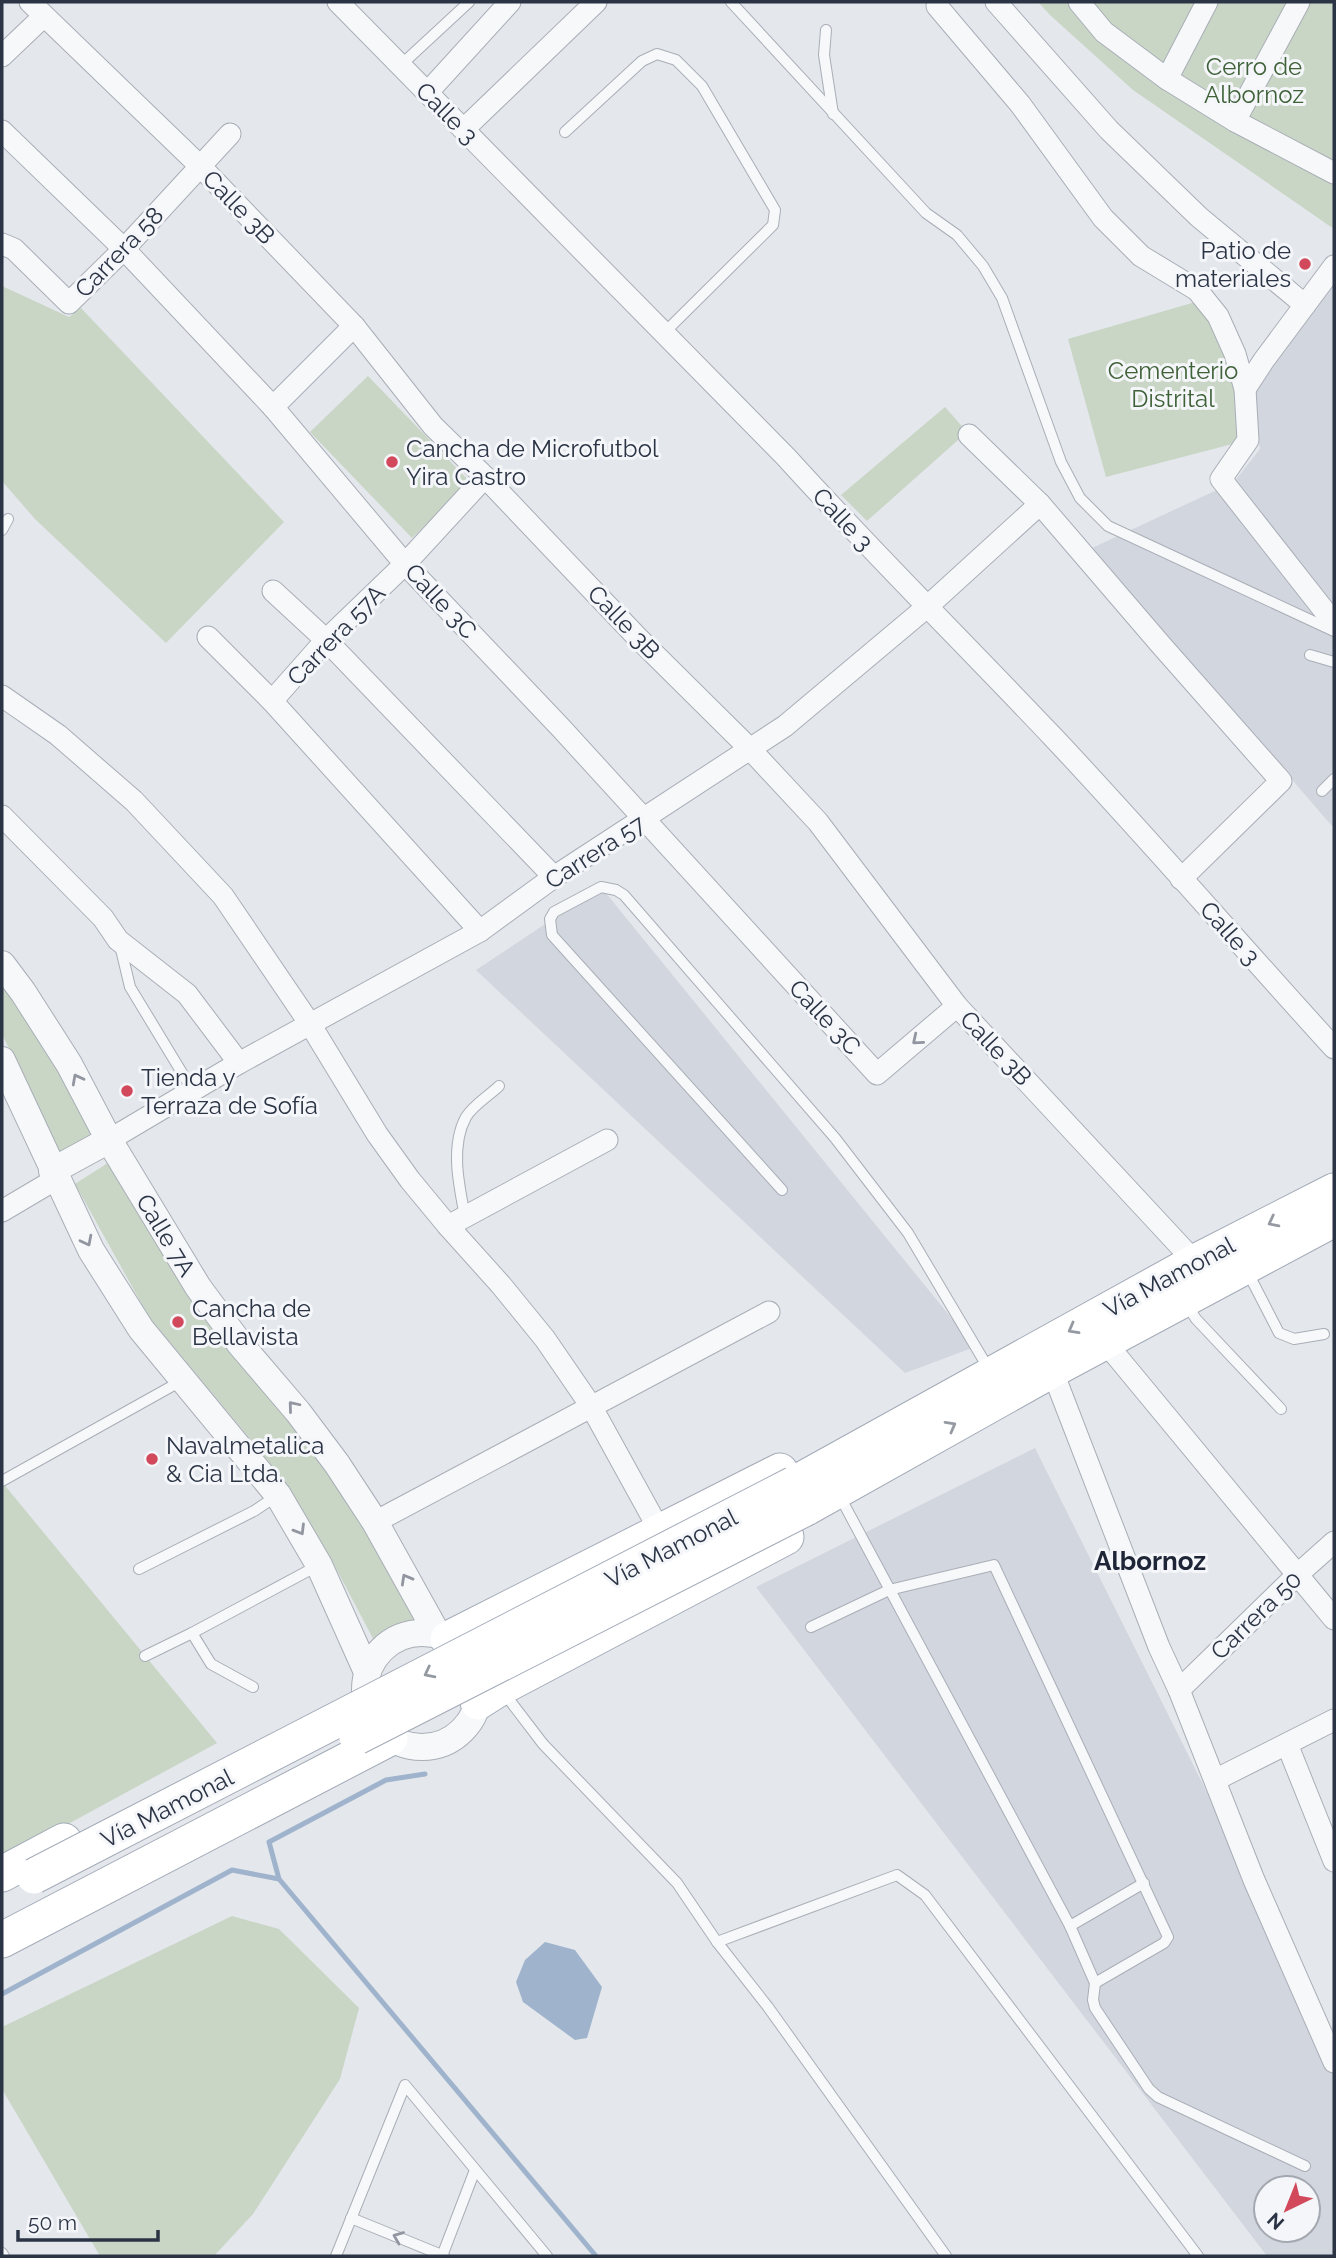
<svg xmlns="http://www.w3.org/2000/svg" width="1336" height="2258" font-family="Raleway,sans-serif">
<style>
.built{fill:#d2d6de;fill-rule:evenodd}
.green{fill:#c9d6c5}
.water{fill:#9fb4cc}
.lines{fill:none;stroke-linecap:round;stroke-linejoin:round}
.stream{stroke:#9fb4cc;stroke-width:5}
.service-casing{stroke:#a9aeb7;stroke-width:12}
.minor-casing{stroke:#a9aeb7;stroke-width:23}
.tertiary-casing{stroke:#a9aeb7;stroke-width:28}
.primary-casing{stroke:#a3abb8;stroke-width:37}
.service{stroke:#f7f8fa;stroke-width:10}
.minor{stroke:#f7f8fa;stroke-width:21}
.tertiary{stroke:#f7f8fa;stroke-width:26}
.primary{stroke:#fff;stroke-width:35}
.primary-bridge-casing{stroke:#a3abb8;stroke-width:37;stroke-linecap:butt}
.primary-bridge{stroke:#fff;stroke-width:35}
.oneway{stroke:#9196a0}
.oneway2{stroke:#959aa2}
.poi-dot{fill:#d1495b;stroke:#f4f6f9;stroke-width:2.5}
.labels{text-anchor:middle;dominant-baseline:central;stroke-width:6;stroke-linejoin:round;paint-order:stroke}
.park-label{font-size:24px;fill:#3f6138;stroke:#f4f6f9}
.street-label{font-size:24px;fill:#2b3445;stroke:#f4f6f9}
.poi-label{font-size:24px;fill:#2b3445;stroke:#f4f6f9;text-anchor:start}
.neighbourhood-label{font-size:26px;font-weight:bold;fill:#1d2536;stroke:#f4f6f9}
</style>
<rect width="100%" height="100%" fill="#e4e7ec"/>
<g class="built">
<polygon points="1334,270 1334,826 1332,826 1092,548 1234,482 1260,449 1248,387"/>
<polygon points="601,887 975,1347 905,1373 476,970"/>
<path d="M 1035,1448 L 1334,2047 L 1334,2256 L 1267,2256 L 756,1587 ZM 1266,2188 L 1308,2188 L 1308,2230 L 1266,2230 Z"/>
</g>
<g class="green">
<polygon points="1038,2 1334,2 1334,229 1133,90 1050,15"/>
<polygon points="2,286 69,317 81,308 284,522 166,643 35,519 2,481"/>
<polygon points="1209,298 1241,356 1259,437 1106,477 1068,339"/>
<polygon points="368,376 470,482 412,538 310,432"/>
<polygon points="945,407 967,432 867,521 841,495"/>
<polygon points="2,983 99,1135 60,1154 2,1034"/>
<path d="M 114,1159 L 369,1526 L 426,1626 C 404,1628 392,1629 378,1648 L 330,1557 L 287,1487 L 257,1447 L 149,1317 L 75,1184 Z"/>
<polygon points="2,1482 217,1743 2,1860"/>
<polygon points="232,1916 279,1929 359,2008 340,2079 253,2214 214,2256 100,2256 2,2089 2,2027"/>
</g>
<polygon class="water" points="545,1942 575,1950 602,1987 587,2038 575,2040 523,2002 516,1982 525,1960"/>
<g class="lines">
<g class="stream">
<polyline points="425,1774 386,1780 269,1842 279,1879 596,2256"/>
<polyline points="2,1994 232,1870 279,1879"/>
</g>
<defs>
<g id="service">
<polyline points="731,2 926,213 957,235 983,266 1002,298 1061,462 1080,498 1108,526 1334,631"/>
<polyline points="826,30 824,55 833,114"/>
<polyline points="401,65 469,2"/>
<polyline points="565,132 642,61 657,54 676,60 702,86 775,210 773,225 664,333"/>
<polyline points="2,530 8,519"/>
<polyline points="1310,655 1334,662"/>
<polyline points="1322,791 1334,779"/>
<polyline points="120,945 130,987 193,1091"/>
<polyline points="782,1190 552,935 550,919 554,912 601,887 616,890 624,895 835,1138 908,1233 990,1371"/>
<path d="M 465,1216 C 459,1186 450,1146 466,1117 C 473,1105 490,1095 499,1086"/>
<polyline points="1247,1271 1279,1333 1294,1339 1324,1334"/>
<polyline points="1185,1302 1196,1319 1281,1409"/>
<polyline points="2,1481 183,1380"/>
<polyline points="845,1506 1070,1926 1095,1983 1093,2000 1095,2008 1149,2089 1158,2097 1305,2166"/>
<polyline points="139,1569 254,1511 278,1495"/>
<polyline points="811,1627 889,1590 994,1565 1168,1937 1164,1943 1095,1983"/>
<polyline points="192,1633 211,1664 253,1687"/>
<polyline points="145,1656 192,1633 319,1565"/>
<polyline points="504,1693 543,1744 677,1883 717,1942 768,2007 946,2256"/>
<polyline points="1070,1926 1144,1883"/>
<polyline points="717,1942 897,1875 925,1895 1198,2256"/>
<polyline points="351,2218 444,2256"/>
<polyline points="2,2253 4,2256"/>
<polyline points="336,2256 405,2085 547,2256"/>
<polyline points="442,2256 475,2170"/>
</g>
<g id="minor">
<polyline points="30,2 201,167 354,326 433,426 485,477 638,638 750,749 818,822 957,1006 1195,1262"/>
<path d="M 338,2 L 786,457 C 873,553 964,643 1053,737 C 1149,839 1240,945 1334,1048"/>
<polyline points="996,2 1109,130 1199,217 1305,305"/>
<polyline points="1079,2 1104,32 1167,79 1235,121 1334,173"/>
<polyline points="937,6 1020,104 1103,218 1141,256 1197,290 1218,316 1235,354 1245,389 1248,440 1221,479 1334,623"/>
<polyline points="2,56 44,16"/>
<polyline points="1167,79 1207,2"/>
<polyline points="427,93 510,2"/>
<polyline points="1235,121 1299,2"/>
<polyline points="464,129 596,2"/>
<polyline points="2,131 124,249 273,407 405,564 561,728 877,1074 957,1006"/>
<polyline points="2,244 14,249 69,303 124,249 230,134"/>
<polyline points="1245,389 1264,360 1334,266"/>
<polyline points="273,407 354,326"/>
<polyline points="969,435 1040,504 1161,645 1281,781 1181,879"/>
<polyline points="273,591 326,640 554,877"/>
<polyline points="208,637 272,701 480,931"/>
<polyline points="2,696 58,735 134,801 223,896 310,1024 377,1134 410,1180 448,1226 501,1285 545,1339 591,1406 661,1533"/>
<polyline points="272,701 326,640 405,564 485,477"/>
<polyline points="2,816 103,918 118,940 187,994 239,1063"/>
<polyline points="109,1140 239,1063 480,931 554,877 785,726 928,606 1040,504"/>
<polyline points="2,1211 56,1179"/>
<polyline points="448,1226 607,1140"/>
<polyline points="1105,1342 1334,1619"/>
<polyline points="1052,1370 1159,1647 1179,1690 1254,1880 1334,2062"/>
<polyline points="375,1522 769,1312"/>
<polyline points="1179,1690 1297,1575 1334,1542"/>
<polyline points="1287,1744 1334,1861"/>
<polyline points="1215,1780 1334,1720"/>
</g>
<g id="tertiary">
<polyline points="2,964 23,992 69,1064 109,1140 198,1287 240,1344 298,1412 337,1464 375,1522 438,1635"/>
<polyline points="2,1060 91,1250 141,1329 278,1495 319,1565 367,1672"/>
<polyline points="52,1171 109,1140"/>
<circle cx="422" cy="1690" r="57"/>
</g>
<g id="primary">
<polyline points="794,1484 1195,1262 1334,1191"/>
<polyline points="806,1508 1052,1370 1334,1219"/>
<polyline points="448,1639 780,1471"/>
<polyline points="478,1702 500,1688 786,1537"/>
<polyline points="2,1874 64,1841"/>
<polyline points="2,1940 390,1738"/>
</g>
</defs>
<use href="#service" class="service-casing"/>
<use href="#minor" class="minor-casing"/>
<use href="#tertiary" class="tertiary-casing"/>
<use href="#primary" class="primary-casing"/>
<use href="#service" class="service"/>
<use href="#minor" class="minor"/>
<use href="#tertiary" class="tertiary"/>
<use href="#primary" class="primary"/>
<defs>
<g id="primary-bridge">
<polyline points="357,1737 806,1508"/>
<polyline points="34,1876 794,1484"/>
</g>
</defs>
<use href="#primary-bridge" class="primary-bridge-casing"/>
<use href="#primary-bridge" class="primary-bridge"/>
</g>
<defs><path id="oneway-chevron" d="M-2-3.5L2.5 0L-2 3.5" fill="none" stroke-width="1.6" stroke-linecap="round" stroke-linejoin="round" transform="scale(1.75)"/></defs>
<g class="oneway">
<use href="#oneway-chevron" transform="translate(917 1040) rotate(140)"/>
<use href="#oneway-chevron" transform="translate(77 1079) rotate(-118)"/>
<use href="#oneway-chevron" transform="translate(87 1241) rotate(63)"/>
<use href="#oneway-chevron" transform="translate(293 1406) rotate(-130)"/>
<use href="#oneway-chevron" transform="translate(300 1530) rotate(59)"/>
<use href="#oneway-chevron" transform="translate(406 1579) rotate(-119)"/>
<use href="#oneway-chevron" transform="translate(398 2237) rotate(-158)"/>
</g>
<g class="oneway2">
<use href="#oneway-chevron" transform="translate(1273 1222) rotate(153)"/>
<use href="#oneway-chevron" transform="translate(1073 1329) rotate(151)"/>
<use href="#oneway-chevron" transform="translate(951 1426) rotate(-29)"/>
<use href="#oneway-chevron" transform="translate(429 1673) rotate(153)"/>
</g>
<g class="poi-dot">
<circle cx="1305" cy="264" r="7"/>
<circle cx="392" cy="462" r="7"/>
<circle cx="127" cy="1091" r="7"/>
<circle cx="178" cy="1322" r="7"/>
<circle cx="152" cy="1459" r="7"/>
</g>
<g class="labels">
<g class="park-label">
<text x="1254" y="66">Cerro de<tspan x="1254" dy="28">Albornoz</tspan></text>
<text x="1173" y="370">Cementerio<tspan x="1173" dy="28">Distrital</tspan></text>
</g>
<g class="street-label">
<text transform="translate(447 113) rotate(45)">Calle 3</text>
<text transform="translate(239 207) rotate(46)">Calle 3B</text>
<text transform="translate(119 252) rotate(-46)">Carrera 58</text>
<text transform="translate(843 519) rotate(47)">Calle 3</text>
<text transform="translate(441 601) rotate(47)">Calle 3C</text>
<text transform="translate(624 622) rotate(46)">Calle 3B</text>
<text transform="translate(336 635) rotate(-46)">Carrera 57A</text>
<text transform="translate(595 852) rotate(-33)">Carrera 57</text>
<text transform="translate(1230 933) rotate(48)">Calle 3</text>
<text transform="translate(825 1017) rotate(47)">Calle 3C</text>
<text transform="translate(996 1048) rotate(47)">Calle 3B</text>
<text transform="translate(166 1235) rotate(59)">Calle 7A</text>
<text transform="translate(1169 1277) rotate(-28)">Vía Mamonal</text>
<text transform="translate(671 1548) rotate(-27)">Vía Mamonal</text>
<text transform="translate(1256 1615) rotate(-44)">Carrera 50</text>
<text transform="translate(167 1808) rotate(-27)">Vía Mamonal</text>
</g>
<g class="poi-label">
<text x="1291" y="250" text-anchor="end">Patio de<tspan x="1291" dy="28">materiales</tspan></text>
<text x="406" y="448">Cancha de Microfutbol<tspan x="406" dy="28">Yira Castro</tspan></text>
<text x="141" y="1077">Tienda y<tspan x="141" dy="28">Terraza de Sofía</tspan></text>
<text x="192" y="1308">Cancha de<tspan x="192" dy="28">Bellavista</tspan></text>
<text x="166" y="1445">Navalmetalica<tspan x="166" dy="28">&amp; Cia Ltda.</tspan></text>
</g>
<g class="neighbourhood-label">
<text x="1150" y="1561">Albornoz</text>
</g>
</g>
<rect width="1336" height="2258" fill="none" stroke="#2b3445" stroke-width="7"/>
<g transform="translate(1287 2209) rotate(223)"><circle r="33" fill="#f4f6f9" stroke="#a4a8b1" stroke-width="2"/>
<path d="M0-5L12 26L0 18L-12 26Z" fill="#d1495b"/>
<text y="-10" font-size="19" font-weight="bold" text-anchor="middle" fill="#2b3445">N</text>
</g>
<path d="M18 2230v10h140v-10" fill="none" stroke="#2b3445" stroke-width="3.5"/>
<text x="28" y="2230" font-size="21" fill="#2b3445" stroke="#f4f6f9" stroke-width="5" paint-order="stroke">50 m</text>
</svg>
